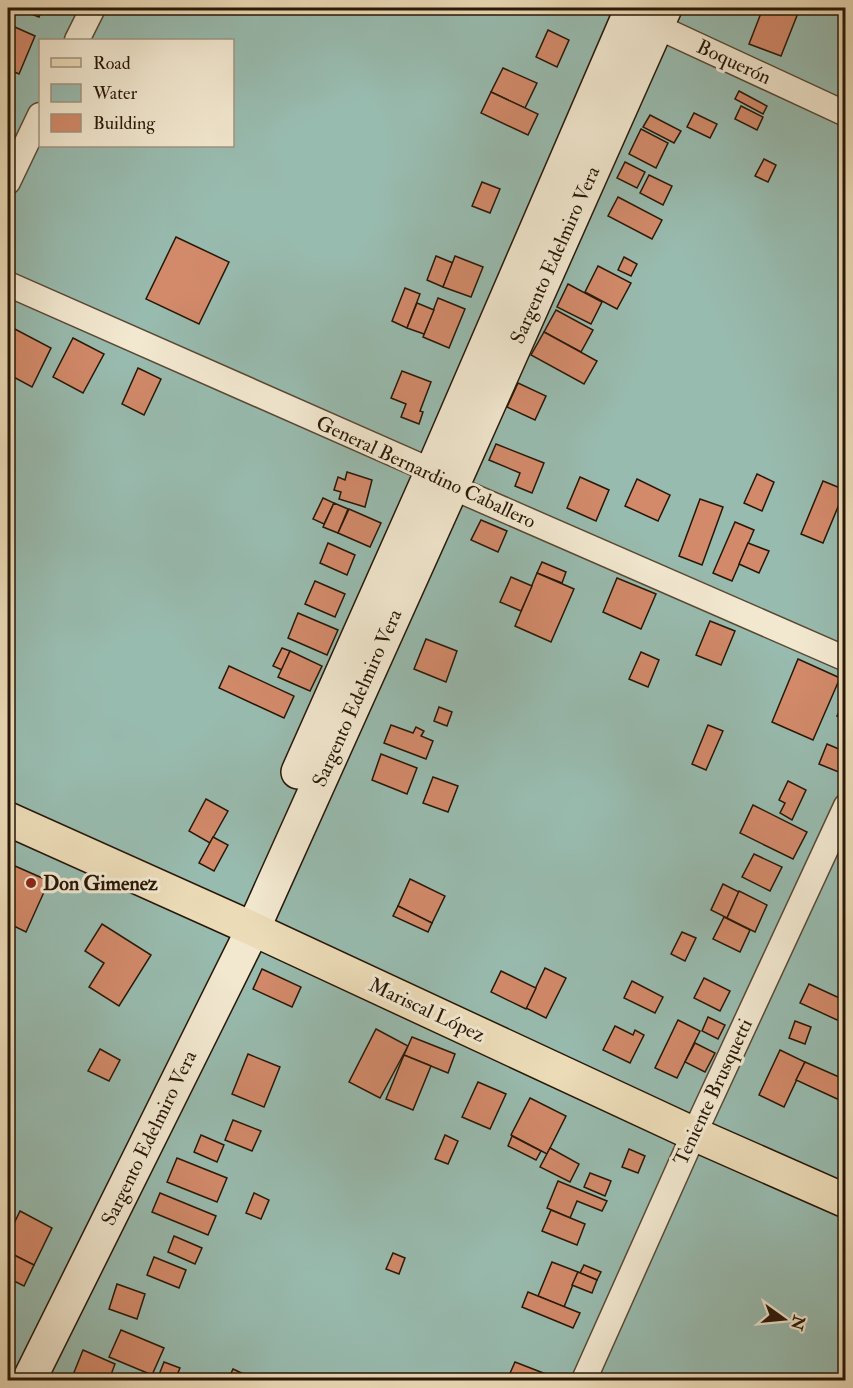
<svg xmlns="http://www.w3.org/2000/svg" width="853" height="1388" font-family="'IM FELL Double Pica',serif">
<style>
.water{fill:#98bbaf;stroke:#6b796c;stroke-width:1.5;fill-rule:evenodd}
.building{fill:#d28a6a;stroke:#281707;stroke-width:1.5}
.lines{fill:none;stroke-linecap:round;stroke-linejoin:round}
.street-casing{stroke:#594833;stroke-width:27}
.secondary-casing{stroke:#281707;stroke-width:36}
.primary-casing{stroke:#281707;stroke-width:36}
.street{stroke:#f2e8d0;stroke-width:24}
.secondary{stroke:#f2e8d0;stroke-width:33}
.primary{stroke:#ebdbb7;stroke-width:33}
.poi-dot{fill:#8f2418;stroke:#f2e8d0;stroke-width:2}
.labels{text-anchor:middle;dominant-baseline:central;stroke-width:6;stroke-linejoin:round;paint-order:stroke}
.street-label{font-size:20px;fill:#281707;stroke:#f2e8d0}
.poi-label{font-size:20px;font-weight:bold;fill:#281707;stroke:#f2e8d0;text-anchor:start}
</style>
<rect width="100%" height="100%" fill="#ebdbb7"/>
<filter id="stains"><feTurbulence type="fractalNoise" baseFrequency=".00333" numOctaves="4"/><feColorMatrix values="0 0 0 0 .2 0 0 0 0 .09 0 0 0 0 .02 0 0 0 .5 -.17"/></filter>
<radialGradient id="worn" r=".72"><stop offset=".6" stop-color="#630" stop-opacity="0"/><stop offset="1" stop-color="#630" stop-opacity=".3"/></radialGradient>
<path class="water" d="M 8,8 L 845,8 L 845,1380 L 8,1380 ZM 40,40 L 232,40 L 232,146 L 40,146 Z"/>
<g class="building">
<polygon points="16,8 43,8 39,17"/>
<polygon points="545,8 564,8 561,14"/>
<polygon points="763,8 800,8 781,56 749,44"/>
<polygon points="8,24 35,36 19,74 8,69"/>
<polygon points="548,30 569,40 557,67 536,57"/>
<polygon points="503,68 537,83 525,108 491,92"/>
<polygon points="739,91 767,106 763,114 735,99"/>
<polygon points="491,92 538,114 528,135 481,113"/>
<polygon points="741,106 763,117 757,130 735,119"/>
<polygon points="694,113 717,124 710,138 687,127"/>
<polygon points="650,115 681,131 674,143 643,127"/>
<polygon points="641,129 668,143 656,168 629,154"/>
<polygon points="764,159 776,165 768,182 755,176"/>
<polygon points="625,162 645,172 637,188 617,178"/>
<polygon points="649,175 672,186 663,205 640,193"/>
<polygon points="482,182 500,189 490,213 472,206"/>
<polygon points="618,197 662,220 652,239 608,216"/>
<polygon points="176,237 229,262 199,324 146,299"/>
<polygon points="436,256 453,263 443,287 427,280"/>
<polygon points="455,256 483,267 471,297 443,287"/>
<polygon points="624,257 637,264 631,276 618,270"/>
<polygon points="598,266 631,283 617,309 585,292"/>
<polygon points="568,284 602,302 591,324 557,307"/>
<polygon points="405,288 420,294 407,328 392,321"/>
<polygon points="438,298 465,309 449,348 423,337"/>
<polygon points="417,303 434,310 424,334 407,328"/>
<polygon points="556,310 593,330 581,352 544,332"/>
<polygon points="11,327 51,348 32,387 8,374 8,334"/>
<polygon points="544,332 597,361 584,384 531,355"/>
<polygon points="73,338 104,354 83,393 53,377"/>
<polygon points="138,368 161,379 144,415 122,404"/>
<polygon points="402,371 431,382 420,411 423,412 419,424 401,417 406,404 391,398"/>
<polygon points="518,383 546,396 535,420 507,407"/>
<polygon points="496,444 544,463 532,493 515,486 520,473 489,460"/>
<polygon points="347,472 372,480 365,507 339,499 341,492 334,490 338,477 345,480"/>
<polygon points="757,474 774,482 762,511 744,503"/>
<polygon points="580,477 609,490 596,521 567,508"/>
<polygon points="637,479 670,495 658,521 625,506"/>
<polygon points="823,481 845,490 823,543 801,534"/>
<polygon points="323,498 334,503 324,524 313,519"/>
<polygon points="700,499 723,507 702,565 679,556"/>
<polygon points="334,503 348,509 338,533 323,527"/>
<polygon points="349,509 381,523 370,547 338,533"/>
<polygon points="481,520 507,531 498,552 471,540"/>
<polygon points="735,522 754,530 732,581 713,573"/>
<polygon points="328,543 355,555 347,575 320,563"/>
<polygon points="748,543 769,551 759,573 739,564"/>
<polygon points="542,562 566,572 562,583 537,573"/>
<polygon points="537,573 574,589 551,642 515,626"/>
<polygon points="511,577 532,586 521,611 500,602"/>
<polygon points="617,578 656,594 641,629 603,612"/>
<polygon points="315,581 345,594 335,617 305,604"/>
<polygon points="298,613 338,630 327,655 288,638"/>
<polygon points="710,621 735,631 721,665 696,655"/>
<polygon points="426,639 457,651 446,682 414,669"/>
<polygon points="282,648 290,651 282,670 273,666"/>
<polygon points="290,651 322,666 310,691 278,677"/>
<polygon points="641,652 659,660 648,687 629,679"/>
<polygon points="798,659 840,678 813,740 772,722"/>
<polygon points="229,666 294,696 284,718 219,688"/>
<polygon points="846,696 846,720 837,716"/>
<polygon points="439,707 452,712 447,726 434,721"/>
<polygon points="391,725 413,733 416,727 424,731 421,736 433,741 426,759 384,743"/>
<polygon points="708,725 723,731 706,770 692,764"/>
<polygon points="827,744 846,752 846,775 819,764"/>
<polygon points="381,754 417,768 407,794 372,780"/>
<polygon points="433,777 458,786 448,812 423,803"/>
<polygon points="788,781 806,790 792,820 780,813 785,803 779,800"/>
<polygon points="206,799 228,811 210,843 189,831"/>
<polygon points="753,805 807,832 793,859 740,833"/>
<polygon points="213,837 228,845 214,871 199,863"/>
<polygon points="754,854 782,867 770,891 742,877"/>
<polygon points="15,866 49,881 26,932 14,926 8,940 8,883"/>
<polygon points="410,879 445,896 432,923 398,906"/>
<polygon points="723,884 739,892 727,918 711,910"/>
<polygon points="739,891 767,905 755,932 727,918"/>
<polygon points="398,906 432,923 428,932 393,916"/>
<polygon points="724,917 750,930 740,952 713,939"/>
<polygon points="102,924 151,955 119,1006 89,987 104,963 85,951"/>
<polygon points="682,932 696,938 685,961 671,954"/>
<polygon points="545,968 566,978 546,1018 526,1008"/>
<polygon points="262,969 301,987 292,1007 253,989"/>
<polygon points="501,971 536,988 526,1009 491,992"/>
<polygon points="704,978 730,991 720,1011 694,998"/>
<polygon points="632,981 663,997 655,1013 624,998"/>
<polygon points="809,984 846,1001 846,1024 800,1003"/>
<polygon points="708,1017 725,1025 718,1039 702,1031"/>
<polygon points="678,1020 700,1031 677,1078 655,1068"/>
<polygon points="795,1021 811,1027 805,1044 789,1038"/>
<polygon points="615,1026 633,1035 635,1030 644,1035 630,1063 603,1050"/>
<polygon points="376,1029 408,1046 380,1098 349,1082"/>
<polygon points="412,1037 455,1054 448,1073 404,1055"/>
<polygon points="695,1043 715,1053 705,1072 685,1062"/>
<polygon points="100,1049 120,1060 109,1081 88,1071"/>
<polygon points="780,1050 805,1062 784,1107 759,1095"/>
<polygon points="248,1054 280,1067 264,1107 232,1094"/>
<polygon points="404,1055 431,1066 413,1110 386,1099"/>
<polygon points="805,1062 846,1080 846,1103 796,1080"/>
<polygon points="478,1082 506,1094 490,1129 462,1117"/>
<polygon points="530,1098 566,1116 547,1154 511,1135"/>
<polygon points="233,1120 261,1131 252,1151 225,1140"/>
<polygon points="201,1135 224,1145 217,1162 194,1152"/>
<polygon points="445,1135 458,1141 448,1164 435,1159"/>
<polygon points="512,1136 541,1151 536,1160 508,1146"/>
<polygon points="550,1148 579,1164 570,1182 540,1167"/>
<polygon points="629,1149 645,1156 638,1173 622,1167"/>
<polygon points="177,1158 227,1178 217,1202 167,1182"/>
<polygon points="590,1173 611,1181 605,1196 584,1187"/>
<polygon points="558,1181 607,1201 602,1211 577,1201 570,1218 547,1208"/>
<polygon points="160,1193 216,1216 208,1235 152,1212"/>
<polygon points="254,1193 269,1200 261,1219 246,1213"/>
<polygon points="551,1210 585,1224 577,1245 542,1231"/>
<polygon points="20,1211 52,1228 34,1265 8,1252 8,1236"/>
<polygon points="174,1236 202,1248 195,1264 168,1252"/>
<polygon points="8,1252 34,1265 24,1286 8,1278"/>
<polygon points="393,1253 405,1258 399,1274 386,1269"/>
<polygon points="154,1257 186,1270 179,1288 147,1275"/>
<polygon points="552,1262 578,1272 564,1307 538,1296"/>
<polygon points="584,1265 601,1272 597,1280 580,1273"/>
<polygon points="578,1272 597,1280 592,1293 572,1285"/>
<polygon points="117,1284 145,1294 137,1319 109,1309"/>
<polygon points="528,1292 580,1313 573,1328 522,1307"/>
<polygon points="121,1330 164,1348 152,1375 109,1357"/>
<polygon points="83,1350 115,1364 109,1380 71,1380"/>
<polygon points="164,1362 180,1368 175,1380 157,1380"/>
<polygon points="515,1362 556,1378 555,1380 507,1380"/>
<polygon points="233,1369 252,1378 250,1380 228,1380"/>
</g>
<g class="lines">
<defs>
<g id="street">
<polyline points="645,19 656,26 846,114"/>
<polyline points="77,40 93,8"/>
<polyline points="8,182 40,115"/>
<polyline points="8,284 432,471 452,487 846,659"/>
<polyline points="584,1380 694,1134 846,806"/>
</g>
<g id="secondary">
<polyline points="298,772 432,471 632,8"/>
<polyline points="29,1380 253,929 452,487 665,8"/>
</g>
<polyline id="primary" points="8,819 253,929 694,1134 846,1201"/>
</defs>
<use href="#street" class="street-casing"/>
<use href="#secondary" class="secondary-casing"/>
<use href="#primary" class="primary-casing"/>
<use href="#street" class="street"/>
<use href="#secondary" class="secondary"/>
<use href="#primary" class="primary"/>
</g>
<circle class="poi-dot" cx="31" cy="883" r="6"/>
<g class="labels">
<g class="street-label">
<text transform="translate(734 62) rotate(25)">Boquerón</text>
<text transform="translate(555 255) rotate(-66)">Sargento Edelmiro Vera</text>
<text transform="translate(426 472) rotate(25)">General Bernardino Caballero</text>
<text transform="translate(357 698) rotate(-66)">Sargento Edelmiro Vera</text>
<text transform="translate(427 1010) rotate(25)">Mariscal López</text>
<text transform="translate(713 1092) rotate(-65)">Teniente Brusquetti</text>
<text transform="translate(149 1138) rotate(-64)">Sargento Edelmiro Vera</text>
</g>
<g class="poi-label">
<text x="43" y="883">Don Gimenez</text>
</g>
</g>
<rect width="853" height="1388" fill="none" stroke="#ebdbb7" stroke-width="30"/>
<rect x="9" y="9" width="835" height="1370" fill="none" stroke="#281707" stroke-width="3"/>
<rect x="15" y="15" width="823" height="1358" fill="none" stroke="#281707" stroke-width="1.5"/>
<rect x="39" y="39" width="195" height="108" fill="#f2e8d0" stroke="#a19480" stroke-width="1.5"/>
<rect x="51" y="58" width="30" height="9" fill="#ebdbb7" stroke="#a19480" stroke-width="1.5"/>
<text x="93" y="69" font-size="18" fill="#281707">Road</text>
<rect x="51" y="84" width="30" height="18" fill="#98bbaf" stroke="#a19480" stroke-width="1.5"/>
<text x="93" y="99" font-size="18" fill="#281707">Water</text>
<rect x="51" y="114" width="30" height="18" fill="#d28a6a" stroke="#a19480" stroke-width="1.5"/>
<text x="93" y="129" font-size="18" fill="#281707">Building</text>
<g transform="translate(784 1319) rotate(105)" stroke="#f2e8d0" stroke-width="4.5" paint-order="stroke">
<path d="M0-4.5L10 22L0 15L-10 22Z" fill="#281707"/>
<text y="-9" font-size="16" font-weight="bold" text-anchor="middle" fill="#281707">N</text>
</g>
<rect width="100%" height="100%" filter="url(#stains)"/>
<rect width="100%" height="100%" fill="url(#worn)"/>
</svg>
